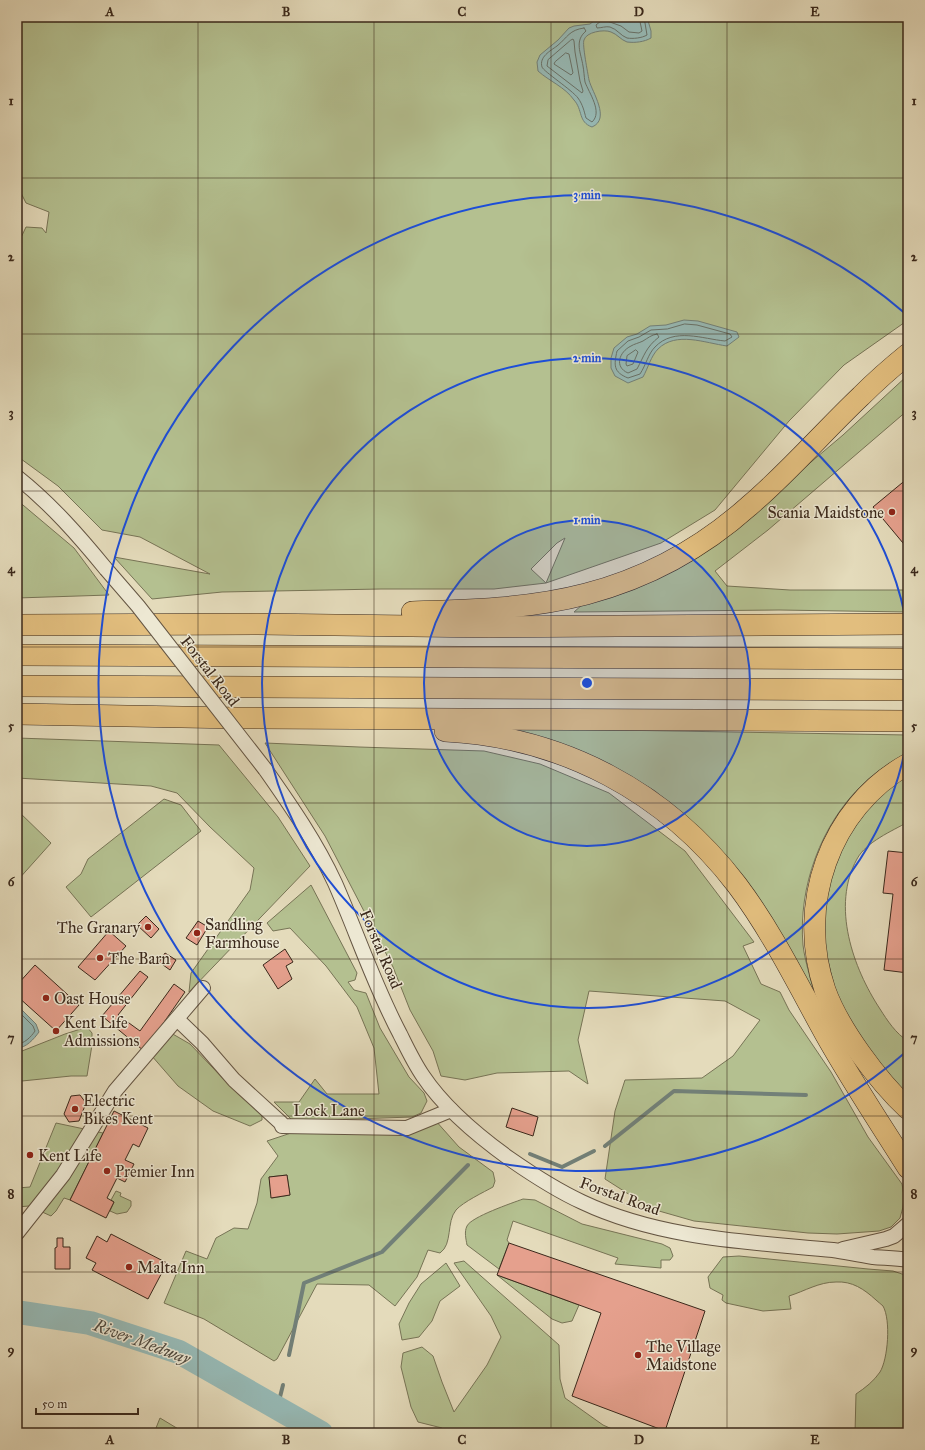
<svg xmlns="http://www.w3.org/2000/svg" width="925" height="1450" font-family="'IM FELL Great Primer',serif">
<style>
.green{fill:#b4c090;stroke:#777456;fill-rule:evenodd}
.water{fill:#97bab6;stroke:#728078}
.lines{fill:none;stroke-linecap:round;stroke-linejoin:round}
.shore{stroke:#687168;stroke-width:1}
.stream{stroke:#728078;stroke-width:4}
.river{stroke:#97bab6;stroke-width:24}
.building{fill:#e5a08d;stroke:#3a281b}
.minor-casing{stroke:#645543;stroke-width:16}
.highway-casing{stroke:#3a281b;stroke-width:22}
.minor{stroke:#ede8d3;stroke-width:14}
.highway{stroke:#e2be7e;stroke-width:21}
.minor-bridge-casing{stroke:#645543;stroke-width:16;stroke-linecap:butt}
.minor-bridge{stroke:#ede8d3;stroke-width:14}
.grid{fill:none;stroke:#3a281b;stroke-width:1;stroke-opacity:0.55}
.ring{fill:none;stroke:#1d4ed8;stroke-width:2}
.poi-dot{fill:#8f2418;stroke:#ede8d3;stroke-width:1.5}
.labels{text-anchor:middle;dominant-baseline:central;stroke-width:3;stroke-linejoin:round;paint-order:stroke}
.poi-label{font-size:16px;fill:#3a281b;stroke:#ede8d3;text-anchor:start}
.street-label{font-size:16px;fill:#3a281b;stroke:#ede8d3}
.water-label{font-size:17px;font-style:italic;fill:#514c42;stroke:#ede8d3}
.centre{fill:#1d4ed8;stroke:#ede8d3;stroke-width:2}
.ring-label{font-size:12px;text-anchor:middle;font-weight:bold;fill:#1d4ed8;stroke:#ede8d3;stroke-width:3;stroke-linejoin:round;paint-order:stroke}
.neatline{fill:none;stroke:#3a281b;stroke-width:1.5}
.grid-label{font-size:13px;text-anchor:middle;font-weight:bold;fill:#3a281b}
</style>
<rect width="100%" height="100%" fill="#e4dbbb"/>
<filter id="stains"><feTurbulence type="fractalNoise" baseFrequency=".005" numOctaves="4"/><feColorMatrix values="0 0 0 0 .2 0 0 0 0 .09 0 0 0 0 .02 0 0 0 .5 -.17"/></filter>
<radialGradient id="worn" r=".72"><stop offset=".6" stop-color="#630" stop-opacity="0"/><stop offset="1" stop-color="#630" stop-opacity=".3"/></radialGradient>
<g class="green">
<path d="M 17,17 L 908,17 L 908,320 L 844,365 L 789,421 L 715,510 L 661,543 L 546,583 L 494,589 L 381,589 L 222,592 L 152,599 L 114,557 L 210,574 L 140,537 L 102,530 L 58,486 L 17,456 L 17,246 L 26,227 L 42,228 L 46,233 L 49,212 L 26,203 L 17,185 ZM 565,538 L 546,583 L 531,569 L 557,543 Z"/>
<polygon points="908,375 908,410 768,530 715,571 727,586 790,590 908,590 908,612 779,610 574,612 582,605 701,555 843,435"/>
<polygon points="17,500 74,548 109,595 17,598"/>
<path d="M 495,728 L 908,735 L 908,752 C 893,762 876,771 863,784 C 821,824 798,887 803,945 C 805,963 813,986 817,1004 L 684,815 L 655,791 L 626,774 Z"/>
<polygon points="17,738 219,745 278,817 310,866 189,992 191,973 250,890 254,868 210,827 177,793 151,786 17,778"/>
<polygon points="265,743 359,747 484,751 540,764 609,793 685,851 754,942 743,946 761,984 780,992 789,1010 831,1072 868,1137 902,1184 904,1196 903,1207 900,1218 891,1227 879,1231 837,1234 808,1233 694,1221 652,1209 605,1179 615,1111 625,1080 702,1078 733,1056 760,1020 725,1001 589,991 578,1040 588,1084 569,1071 497,1073 465,1080 441,1076 433,1051 410,1010 393,967 325,836"/>
<path d="M 908,774 L 908,822 C 892,831 866,842 857,859 C 831,906 853,968 880,1009 C 887,1020 896,1034 908,1041 L 908,1101 L 889,1077 L 839,1005 L 821,933 L 832,865 L 868,803 Z"/>
<polygon points="164,799 181,805 201,831 91,917 66,887 81,874 88,859"/>
<polygon points="17,810 51,843 17,881"/>
<polygon points="311,885 357,973 355,980 348,982 354,990 366,993 380,1028 409,1077 424,1093 427,1101 421,1113 412,1117 293,1121 274,1102 299,1102 315,1079 327,1094 379,1094 374,1048 357,1007 326,966 290,928 273,931 267,923"/>
<polygon points="87,1027 92,1033 92,1045 87,1076 71,1076 22,1081 17,1084 17,1053 65,1034"/>
<polygon points="171,1033 190,1044 234,1090 262,1114 262,1120 250,1126 213,1111 178,1086 151,1055"/>
<path d="M 435,1120 L 459,1147 L 493,1172 L 495,1181 L 493,1187 C 484,1192 463,1202 456,1210 C 446,1222 453,1244 440,1253 L 428,1250 L 417,1277 L 395,1306 L 369,1285 L 317,1284 L 277,1359 L 274,1361 L 204,1319 L 164,1303 L 186,1251 L 207,1259 L 216,1238 L 234,1228 L 248,1229 L 257,1203 L 261,1179 L 278,1156 L 267,1141 L 294,1132 L 421,1130 ZM 287,1175 L 290,1195 L 272,1198 L 269,1177 Z"/>
<polygon points="56,1123 103,1133 70,1200 64,1198 56,1211 51,1216 29,1206 17,1207 17,1188 30,1187"/>
<polygon points="116,1191 121,1193 120,1196 131,1201 131,1206 127,1212 117,1214 110,1211 114,1202 111,1200"/>
<path d="M 523,1199 L 535,1200 L 582,1224 L 662,1244 L 670,1248 L 673,1256 L 670,1260 L 661,1260 L 661,1268 L 615,1264 L 618,1258 L 513,1221 L 507,1240 L 509,1243 L 499,1269 L 467,1245 C 466,1239 464,1232 467,1226 C 471,1217 512,1203 523,1199 Z"/>
<path d="M 739,1256 L 868,1269 L 893,1271 L 908,1276 L 908,1433 L 855,1433 L 856,1394 C 865,1388 874,1381 880,1372 C 888,1359 891,1320 883,1306 C 881,1304 878,1302 876,1300 C 864,1289 852,1281 836,1282 C 819,1282 805,1291 789,1296 L 791,1309 L 763,1311 L 726,1303 L 722,1300 L 723,1295 L 710,1288 L 708,1277 L 723,1257 Z"/>
<polygon points="464,1261 559,1345 560,1379 565,1398 603,1425 621,1433 438,1433 442,1428 418,1422 411,1407 401,1367 403,1353 422,1347 433,1356 442,1382 454,1412 487,1365 501,1337 491,1316 454,1263"/>
<polygon points="446,1263 460,1286 440,1301 432,1321 419,1337 402,1340 399,1324 409,1303 421,1284"/>
<polygon points="497,1275 579,1305 572,1321 562,1323 552,1319"/>
<polygon points="160,1418 185,1433 154,1433"/>
</g>
<g class="water">
<path d="M 599,17 L 647,17 L 651,31 L 651,38 C 644,42 635,43 627,42 C 621,40 617,34 611,32 C 604,29 586,32 584,40 C 582,44 588,74 589,80 C 592,92 611,119 592,127 C 578,122 583,110 574,100 C 565,87 549,81 538,71 L 537,62 L 540,55 L 558,40 L 569,28 L 574,26 L 590,24 Z"/>
<path d="M 684,320 L 698,321 L 737,332 L 739,337 L 727,346 C 705,343 676,331 658,349 C 651,356 648,368 643,377 L 628,383 L 615,376 L 611,368 L 611,358 L 614,348 L 627,337 L 637,334 L 650,326 L 666,325 Z"/>
<path d="M 17,1006 L 18,1006 L 36,1024 L 39,1032 C 34,1039 26,1048 17,1048 Z"/>
</g>
<g class="lines">
<g class="shore">
<path d="M 601,17 L 601,21 L 596,25 L 597,28 C 601,28 606,26 610,27 C 617,29 621,36 627,38 C 633,39 642,38 647,35 L 644,17"/>
<polyline points="606,17 607,21 621,26 629,32 639,33 642,31 639,17"/>
<path d="M 584,28 L 586,31 C 574,41 581,53 583,66 C 584,71 584,76 585,82 C 589,93 603,112 592,122 L 586,118 C 584,111 583,105 578,98 C 572,90 543,71 542,67 C 539,57 550,51 557,46 C 568,37 569,30 584,28 Z"/>
<polygon points="571,40 573,39 574,41 575,52 580,81 583,91 582,93 547,66 548,60"/>
<polygon points="566,53 569,54 573,73 571,75 554,64 555,62"/>
<path d="M 685,324 L 697,325 L 730,334 L 732,337 L 725,341 C 703,339 674,327 655,347 C 648,354 646,365 640,374 L 628,378 C 613,372 614,365 617,351 L 628,341 L 639,337 L 651,330 L 667,329 Z"/>
<path d="M 657,334 L 659,337 C 646,347 644,356 637,369 L 628,373 C 614,367 619,352 631,346 C 634,344 639,343 643,341 C 648,338 651,335 657,334 Z"/>
<polygon points="636,350 638,352 633,364 627,366 626,364 627,356"/>
<path d="M 17,1010 L 33,1026 L 35,1031 C 31,1037 24,1044 17,1044"/>
</g>
<g class="stream">
<polyline points="605,1146 674,1091 806,1095"/>
<polyline points="530,1154 562,1167 594,1151"/>
<polyline points="289,1355 304,1283 382,1252 468,1165"/>
<polyline points="277,1409 283,1385"/>
</g>
<polyline class="river" points="17,1312 90,1323 179,1352 321,1433"/>
</g>
<g class="building">
<polygon points="908,478 908,549 873,507"/>
<polygon points="888,851 908,853 908,973 884,970 893,894 883,893"/>
<polygon points="146,916 159,929 151,938 137,925"/>
<polygon points="198,921 208,927 197,945 186,938"/>
<polygon points="109,931 126,946 95,980 78,967"/>
<polygon points="285,949 293,962 286,966 292,979 278,989 263,965"/>
<polygon points="165,953 176,960 170,970 159,962"/>
<polygon points="35,965 79,1005 56,1031 17,996 17,985"/>
<polygon points="140,971 148,977 118,1015 140,1031 174,984 185,992 144,1051 102,1016"/>
<polygon points="80,1095 86,1103 79,1121 69,1122 64,1114 71,1096"/>
<polygon points="512,1108 538,1117 533,1136 506,1127"/>
<polygon points="114,1111 148,1128 139,1147 133,1144 125,1160 134,1164 125,1182 117,1178 107,1198 114,1202 106,1218 70,1200"/>
<polygon points="287,1175 290,1195 271,1198 269,1177"/>
<polygon points="111,1234 167,1263 148,1299 92,1270 96,1263 86,1258 97,1236 107,1242"/>
<polygon points="57,1238 63,1238 63,1247 70,1247 70,1269 55,1269 55,1248 57,1247"/>
<polygon points="509,1243 705,1311 665,1431 572,1396 601,1313 497,1275"/>
</g>
<g class="lines">
<defs>
<g id="minor">
<path d="M 17,477 C 51,504 79,536 106,569"/>
<path d="M 265,769 C 291,806 316,842 335,883 C 357,933 374,985 400,1034 C 407,1048 414,1063 423,1076 C 445,1109 478,1136 510,1159 C 533,1175 556,1190 582,1202 C 660,1239 749,1242 833,1250 C 846,1252 859,1255 873,1257 C 884,1258 896,1258 908,1260"/>
<polyline points="177,1019 202,1043 234,1080 281,1123 282,1126 407,1128 451,1110"/>
<polyline points="17,1233 63,1175 115,1091 203,988"/>
<polyline points="843,1249 886,1239 894,1236 908,1224"/>
</g>
<g id="highway">
<path d="M 412,612 C 470,610 529,609 586,594 C 647,578 702,548 749,506 C 789,472 823,432 861,396 C 876,381 892,367 908,354"/>
<polyline points="17,625 258,624 489,627 908,624"/>
<polyline points="17,655 908,659"/>
<polyline points="17,686 908,690"/>
<polyline points="17,714 237,718 908,721"/>
<path d="M 445,731 C 563,737 666,792 737,885 C 773,933 799,987 828,1039 C 853,1083 881,1125 908,1168"/>
<path d="M 908,764 C 829,808 796,906 825,990 C 839,1029 878,1081 908,1109"/>
</g>
</defs>
<use href="#minor" class="minor-casing"/>
<use href="#highway" class="highway-casing"/>
<use href="#minor" class="minor"/>
<use href="#highway" class="highway"/>
<defs>
<polyline id="minor-bridge" points="106,569 138,606 265,769"/>
</defs>
<use href="#minor-bridge" class="minor-bridge-casing"/>
<use href="#minor-bridge" class="minor-bridge"/>
</g>
<path class="grid" d="M 198,17 L 198,1433M 374,17 L 374,1433M 551,17 L 551,1433M 727,17 L 727,1433M 17,178 L 908,178M 17,334 L 908,334M 17,491 L 908,491M 17,647 L 908,647M 17,803 L 908,803M 17,959 L 908,959M 17,1116 L 908,1116M 17,1272 L 908,1272"/>
<circle cx="587" cy="683" r="163" fill="#1d4ed8" fill-opacity=".12"/>
<g class="ring">
<circle cx="587" cy="683" r="163"/>
<path d="M908 734A325 325 0 1 1 908 632"/>
<path d="M907 1051A488 488 0 1 1 907 315"/>
</g>
<g class="poi-dot">
<circle cx="892" cy="512" r="4"/>
<circle cx="148" cy="927" r="4"/>
<circle cx="197" cy="933" r="4"/>
<circle cx="100" cy="958" r="4"/>
<circle cx="46" cy="998" r="4"/>
<circle cx="56" cy="1031" r="4"/>
<circle cx="75" cy="1109" r="4"/>
<circle cx="30" cy="1155" r="4"/>
<circle cx="107" cy="1171" r="4"/>
<circle cx="129" cy="1267" r="4"/>
<circle cx="638" cy="1355" r="4"/>
</g>
<g class="labels">
<g class="poi-label">
<text x="884" y="512" text-anchor="end">Scania Maidstone</text>
<text x="205" y="924">Sandling<tspan x="205" dy="18">Farmhouse</tspan></text>
<text x="140" y="927" text-anchor="end">The Granary</text>
<text x="108" y="958">The Barn</text>
<text x="54" y="998">Oast House</text>
<text x="64" y="1022">Kent Life<tspan x="64" dy="18">Admissions</tspan></text>
<text x="83" y="1100">Electric<tspan x="83" dy="18">Bikes Kent</tspan></text>
<text x="38" y="1155">Kent Life</text>
<text x="115" y="1171">Premier Inn</text>
<text x="137" y="1267">Malta Inn</text>
<text x="646" y="1346">The Village<tspan x="646" dy="18">Maidstone</tspan></text>
</g>
<g class="street-label">
<text transform="translate(210 671) rotate(52)">Forstal Road</text>
<text transform="translate(381 949) rotate(67)">Forstal Road</text>
<text x="329" y="1110">Lock Lane</text>
<text transform="translate(620 1196) rotate(20)">Forstal Road</text>
</g>
<g class="water-label">
<text transform="translate(142 1342) rotate(20)">River Medway</text>
</g>
</g>
<circle cx="587" cy="683" r="6" class="centre"/>
<g class="ring-label">
<text x="587" y="199">3 min</text>
<text x="587" y="362">2 min</text>
<text x="587" y="524">1 min</text>
</g>
<rect width="925" height="1450" fill="none" stroke="#e4dbbb" stroke-width="44"/>
<path d="M36 1408v6h102v-6" fill="none" stroke="#3a281b" stroke-width="2"/>
<text x="42" y="1408" font-size="12" fill="#3a281b" stroke="#ede8d3" stroke-width="3" paint-order="stroke">50 m</text>
<rect x="22" y="22" width="881" height="1406" class="neatline"/>
<g class="grid-label">
<text x="110" y="16">A</text>
<text x="286" y="16">B</text>
<text x="462" y="16">C</text>
<text x="639" y="16">D</text>
<text x="815" y="16">E</text>
<text x="11" y="105">1</text>
<text x="914" y="105">1</text>
<text x="11" y="261">2</text>
<text x="914" y="261">2</text>
<text x="11" y="417">3</text>
<text x="914" y="417">3</text>
<text x="11" y="573">4</text>
<text x="914" y="573">4</text>
<text x="11" y="730">5</text>
<text x="914" y="730">5</text>
<text x="11" y="886">6</text>
<text x="914" y="886">6</text>
<text x="11" y="1042">7</text>
<text x="914" y="1042">7</text>
<text x="11" y="1198">8</text>
<text x="914" y="1198">8</text>
<text x="11" y="1354">9</text>
<text x="914" y="1354">9</text>
<text x="110" y="1444">A</text>
<text x="286" y="1444">B</text>
<text x="462" y="1444">C</text>
<text x="639" y="1444">D</text>
<text x="815" y="1444">E</text>
</g>
<rect width="100%" height="100%" filter="url(#stains)"/>
<rect width="100%" height="100%" fill="url(#worn)"/>
</svg>
